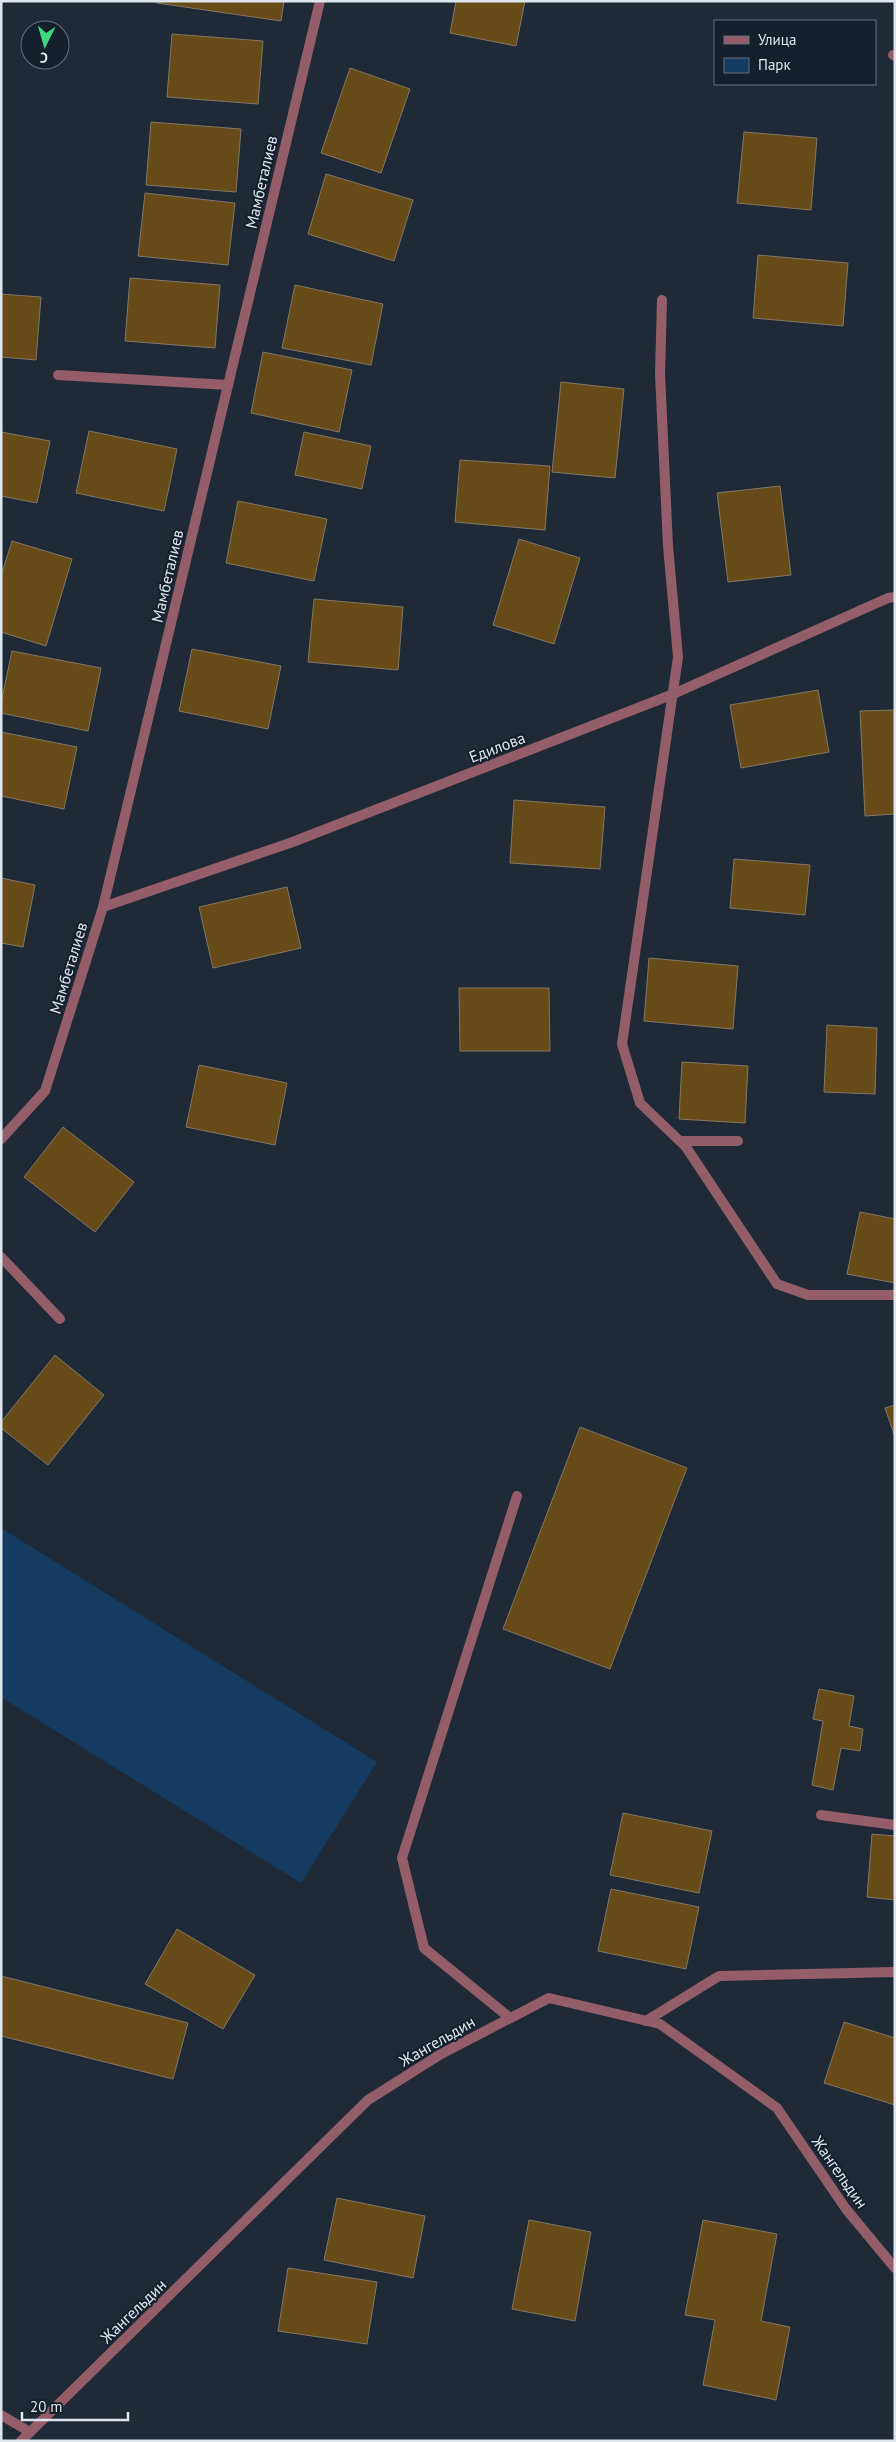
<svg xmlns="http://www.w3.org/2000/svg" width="896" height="2442" font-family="'PT Sans',sans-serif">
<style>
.green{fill:#143c63}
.building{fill:#674b18;stroke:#827766}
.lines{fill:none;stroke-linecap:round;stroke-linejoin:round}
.minor{stroke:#935e6a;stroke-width:10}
.labels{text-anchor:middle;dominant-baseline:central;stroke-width:4;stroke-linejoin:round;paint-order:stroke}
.street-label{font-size:16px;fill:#dee5ed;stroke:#15202c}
</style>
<rect width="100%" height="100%" fill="#1f2a36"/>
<polygon class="green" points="1,1528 377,1762 301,1883 1,1697"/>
<g class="building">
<polygon points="157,1 284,1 281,21 157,3"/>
<polygon points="456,1 525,1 516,46 450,33"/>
<polygon points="172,34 263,41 258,104 167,97"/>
<polygon points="350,68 410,89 381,173 321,153"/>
<polygon points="151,122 241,129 236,192 146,185"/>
<polygon points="744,132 817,138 811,210 737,203"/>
<polygon points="326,174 413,200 394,261 308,234"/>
<polygon points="145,193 235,203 228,265 138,256"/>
<polygon points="758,255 848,263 843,326 753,318"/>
<polygon points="130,278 220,285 215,348 125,341"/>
<polygon points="295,285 383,304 371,365 282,348"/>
<polygon points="1,294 41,297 36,360 1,357"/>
<polygon points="263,352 352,370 339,432 251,413"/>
<polygon points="561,382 624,389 615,478 552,472"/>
<polygon points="89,431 177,449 164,511 76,493"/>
<polygon points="1,432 50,441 37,503 1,496"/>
<polygon points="304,432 371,446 362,489 295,475"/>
<polygon points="460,460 550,466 545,530 455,522"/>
<polygon points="780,486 791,575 728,582 717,493"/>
<polygon points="238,501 327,519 314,581 226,563"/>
<polygon points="519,539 580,558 554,644 493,625"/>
<polygon points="12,541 72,559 46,646 1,632 1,576"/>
<polygon points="314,599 403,607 398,670 308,662"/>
<polygon points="192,649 281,666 268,729 179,711"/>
<polygon points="12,651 101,668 88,731 1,713 1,703"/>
<polygon points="818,690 829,752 741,768 730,705"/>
<polygon points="895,710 895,814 865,816 860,711"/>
<polygon points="1,732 77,747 64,809 1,796"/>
<polygon points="514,800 605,807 600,869 510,863"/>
<polygon points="734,859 810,865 805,915 730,908"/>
<polygon points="1,878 35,885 23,947 1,943"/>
<polygon points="287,887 301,948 213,968 199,907"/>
<polygon points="649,958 738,966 733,1029 644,1021"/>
<polygon points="459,988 549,988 550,1051 460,1051"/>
<polygon points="827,1025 877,1028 875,1094 824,1092"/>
<polygon points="682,1062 748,1066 745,1123 679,1119"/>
<polygon points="199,1065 287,1083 275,1145 186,1127"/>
<polygon points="63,1127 134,1182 95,1232 24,1177"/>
<polygon points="860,1212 895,1219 895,1283 847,1274"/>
<polygon points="55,1355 104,1395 48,1465 1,1428 1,1422"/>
<polygon points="895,1405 895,1437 885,1408"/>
<polygon points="580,1427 687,1468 610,1669 503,1629"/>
<polygon points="819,1689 854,1696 849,1726 863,1729 860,1751 841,1748 833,1790 812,1785 823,1721 813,1719"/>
<polygon points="623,1813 712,1831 699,1893 610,1875"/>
<polygon points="872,1834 895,1836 895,1900 867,1897"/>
<polygon points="611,1889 699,1907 686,1969 598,1951"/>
<polygon points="177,1929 255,1975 223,2029 145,1984"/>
<polygon points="1,1976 188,2023 173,2079 1,2036"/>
<polygon points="844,2022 895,2038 895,2105 824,2083"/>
<polygon points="337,2198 425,2216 413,2278 324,2260"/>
<polygon points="529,2220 591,2232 575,2321 512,2309"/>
<polygon points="703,2220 777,2234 761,2321 790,2327 776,2400 703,2385 715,2320 685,2315"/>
<polygon points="288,2268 377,2282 367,2344 278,2331"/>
</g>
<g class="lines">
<g class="minor">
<polyline points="893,55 895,56"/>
<polyline points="662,300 660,374 668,546 678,657 622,1044 640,1103 686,1147 777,1284 808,1295 895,1295"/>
<polyline points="58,375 228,385"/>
<polyline points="103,907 290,843 671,695 888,598 895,597"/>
<polyline points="1,1139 45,1091 103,907 320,1"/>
<polyline points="680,1141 738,1141"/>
<polyline points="1,1257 60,1319"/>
<polyline points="821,1815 895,1825"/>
<polyline points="510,2018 424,1948 402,1858 517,1496"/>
<polyline points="646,2021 719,1976 895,1972"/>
<polyline points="1,2415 30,2432"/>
<polyline points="21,2441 368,2100 441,2054 549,1998 660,2024 777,2108 846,2209 895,2268"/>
</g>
</g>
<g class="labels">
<g class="street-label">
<text transform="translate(261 182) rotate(-77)">Мамбеталиев</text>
<text transform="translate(167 576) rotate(-77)">Мамбеталиев</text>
<text transform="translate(497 747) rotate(-21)">Едилова</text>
<text transform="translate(68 968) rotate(-73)">Мамбеталиев</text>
<text transform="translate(437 2041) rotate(-30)">Жангельдин</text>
<text transform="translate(840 2172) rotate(55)">Жангельдин</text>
<text transform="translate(133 2311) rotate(-44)">Жангельдин</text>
</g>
</g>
<rect width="896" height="2442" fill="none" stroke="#dee5ed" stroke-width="5"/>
<rect x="714" y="20" width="162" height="65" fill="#15202c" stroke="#656f79"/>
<rect x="724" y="36" width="25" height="8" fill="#935e6a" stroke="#656f79"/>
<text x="758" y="45" font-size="15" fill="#dee5ed">Улица</text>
<rect x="724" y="58" width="25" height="15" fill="#143c63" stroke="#656f79"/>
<text x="758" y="70" font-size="15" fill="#dee5ed">Парк</text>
<g transform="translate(45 45) rotate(185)"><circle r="24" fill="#15202c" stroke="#656f79"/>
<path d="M0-4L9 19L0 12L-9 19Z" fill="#3dd77d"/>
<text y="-8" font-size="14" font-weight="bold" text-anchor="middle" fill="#dee5ed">С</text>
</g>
<path d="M22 2412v8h106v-8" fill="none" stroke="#dee5ed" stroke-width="2.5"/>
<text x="30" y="2412" font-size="15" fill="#dee5ed" stroke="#15202c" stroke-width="4" paint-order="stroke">20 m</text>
</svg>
